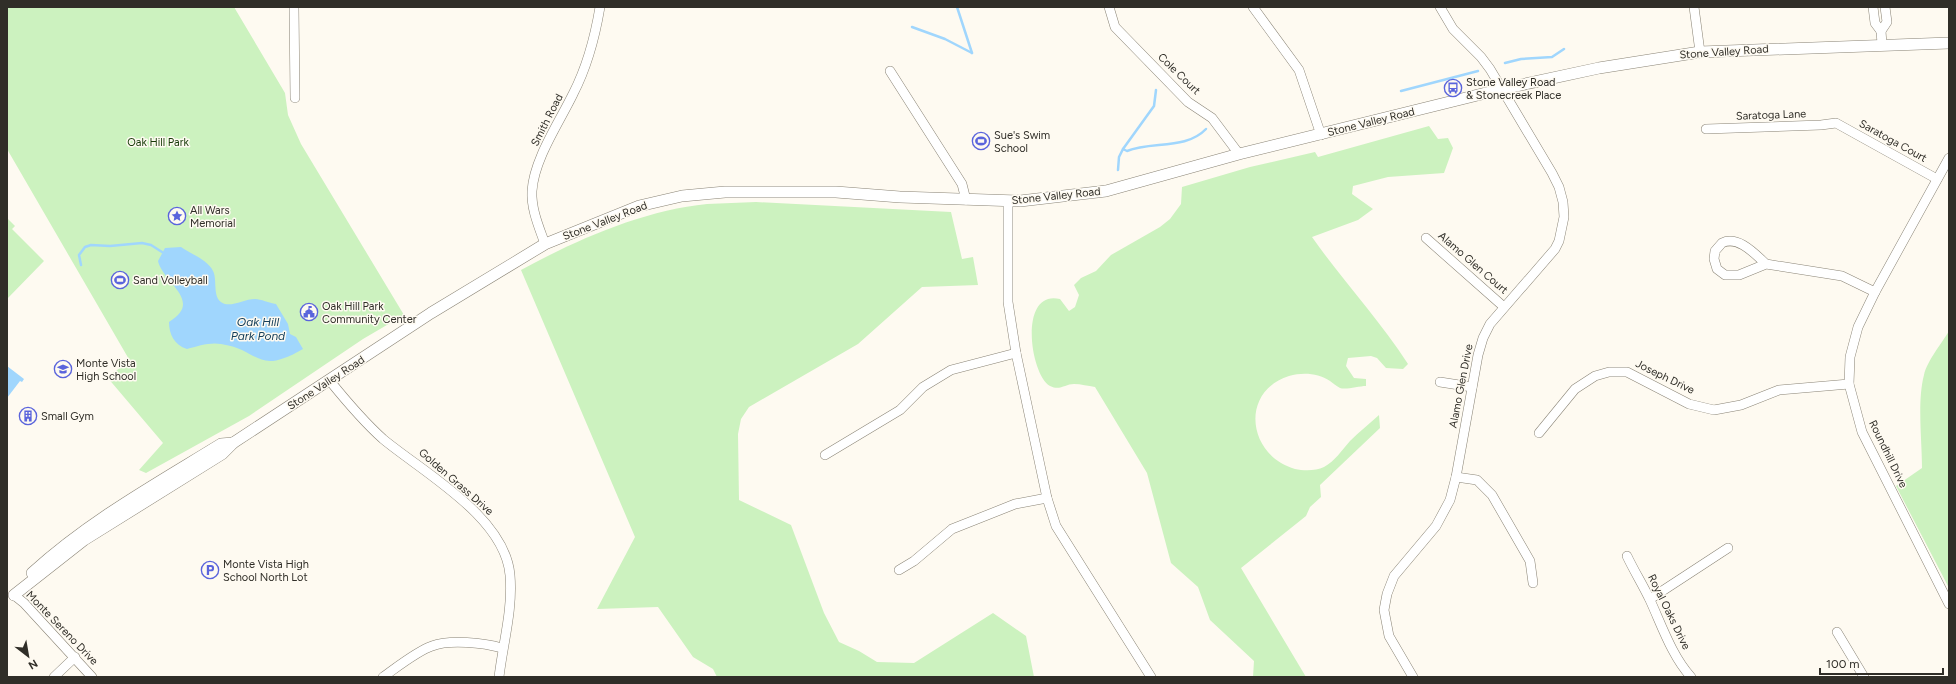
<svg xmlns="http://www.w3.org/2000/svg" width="1956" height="684" font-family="Figtree,sans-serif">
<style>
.green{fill:#ccf2bf}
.water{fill:#a0d6fd}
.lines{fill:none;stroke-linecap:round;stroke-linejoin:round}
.stream{stroke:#a0d6fd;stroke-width:2.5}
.minor-casing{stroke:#8a8476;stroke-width:10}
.tertiary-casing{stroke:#8a8476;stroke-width:12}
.minor{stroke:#fff;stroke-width:9}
.tertiary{stroke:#fff;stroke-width:11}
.labels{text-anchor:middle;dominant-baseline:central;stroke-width:3;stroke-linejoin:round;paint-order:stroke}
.street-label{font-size:11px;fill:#302e28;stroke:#fefaf1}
.poi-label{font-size:11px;fill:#302e28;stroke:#fefaf1;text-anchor:start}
.park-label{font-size:11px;fill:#173a07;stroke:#fefaf1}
.water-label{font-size:12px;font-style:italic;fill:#17405b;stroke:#fefaf1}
</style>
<rect width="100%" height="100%" fill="#fefaf1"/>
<g class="green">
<polygon points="7,7 234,7 285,93 288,115 301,144 404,315 363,339 249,416 146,473 139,470 163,443 107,377 130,361 7,149"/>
<path d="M 1429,126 L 1438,139 L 1448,138 L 1453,148 L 1444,173 L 1388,177 L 1353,186 L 1352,194 L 1373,209 L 1358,220 L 1312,237 C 1342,280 1379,319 1408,364 L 1403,369 L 1386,368 L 1377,358 L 1371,356 L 1348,358 L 1346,366 L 1354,378 L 1366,379 L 1366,386 C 1359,386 1346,390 1340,388 C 1336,386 1333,383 1330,381 C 1318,373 1303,372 1289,376 C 1239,392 1248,456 1295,469 C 1304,471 1316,471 1324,467 C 1335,461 1342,450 1350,441 C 1359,432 1370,423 1379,415 L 1380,428 L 1320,485 L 1321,497 L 1310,507 L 1306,516 L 1241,568 L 1306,677 L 1253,677 L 1254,661 L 1210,620 L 1198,587 L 1171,563 L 1147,473 L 1095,387 C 1088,386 1081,384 1074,384 C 1065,384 1060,391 1050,386 C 1030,375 1018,289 1060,299 L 1069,311 L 1075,307 L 1079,295 L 1074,285 L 1081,278 L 1096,271 L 1111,255 L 1160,227 L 1170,219 L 1181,204 L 1182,187 L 1250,167 L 1315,152 L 1318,157 Z"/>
<path d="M 756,202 L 951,212 L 962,259 L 973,257 L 978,285 L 922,287 L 858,344 L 749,407 L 741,419 L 738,434 L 739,500 L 791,525 L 824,613 L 839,642 L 859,651 L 877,662 L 914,663 L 993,613 L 1026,636 L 1034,677 L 717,677 L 713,669 L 693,657 L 658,607 L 597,609 L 635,537 L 521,270 C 576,240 644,210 707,204 C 723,203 740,203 756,202 Z"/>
<polygon points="7,218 15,226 12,229 44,261 7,299"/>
<path d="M 1949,331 L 1949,588 L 1896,486 L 1922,468 C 1922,440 1917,401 1924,375 C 1927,361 1942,343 1949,331 Z"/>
</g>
<g class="water">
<path d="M 181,247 C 191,254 208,260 213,271 C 218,280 211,300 225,304 C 234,306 245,299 255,299 C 261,299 269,303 276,304 L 288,324 L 290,334 L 296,337 L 303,349 C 256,376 261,350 221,344 C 210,342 198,346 187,349 C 174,345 169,334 169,322 C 204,301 163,283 158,261 L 165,248 Z"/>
<polygon points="7,366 24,379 22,382 20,381 7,398"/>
</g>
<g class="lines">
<g class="stream">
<polyline points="957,7 972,53"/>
<polyline points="912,27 945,39 972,53"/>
<polyline points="1505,63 1521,59 1552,57 1564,49"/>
<polyline points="1401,91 1478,71"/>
<polyline points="1123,149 1154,106 1156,90"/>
<path d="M 1118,170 L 1119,157 L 1123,149 L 1127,151 C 1152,141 1186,150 1206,129"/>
<polyline points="81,265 79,255 85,247 91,245 110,246 142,243 151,245 162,252"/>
</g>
<defs>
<g id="minor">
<polyline points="294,7 295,98"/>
<polyline points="1109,7 1115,27 1188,102 1212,118 1239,154"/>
<polyline points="1253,7 1299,70 1321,135"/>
<polyline points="1694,7 1700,52"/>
<polyline points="1873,7 1875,23 1881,31"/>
<polyline points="1882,44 1881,31 1887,22 1885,7"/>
<polyline points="890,71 962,184 966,200"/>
<polyline points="1706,129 1821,125 1836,123 1937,179"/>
<polyline points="1949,158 1875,292 1858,327 1850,357 1849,384 1862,432 1949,604"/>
<polyline points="1008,201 1008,302 1016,353 1047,498 1056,526 1151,677"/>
<polyline points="1426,238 1504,307"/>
<path d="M 545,244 C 539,227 531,209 532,191 C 534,159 559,123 573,94 C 587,67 595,37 600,7"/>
<path d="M 1766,264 C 1755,254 1738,235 1722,243 L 1715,251 L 1714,259 L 1717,269 L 1725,275 L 1739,275 L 1766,264 L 1842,276 L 1875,292"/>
<path d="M 330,381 C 347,402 363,421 383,439 C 424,473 505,517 510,575 C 513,610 503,643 499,677"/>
<polyline points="1440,382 1472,387"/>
<polyline points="1539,433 1575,389 1595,376 1609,372 1627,372 1689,404 1714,410 1741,405 1779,390 1849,384"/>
<polyline points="825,455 900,410 923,387 951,370 1016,353"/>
<polyline points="1456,477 1477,480 1492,495 1530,561 1533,583"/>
<path d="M 1627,556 C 1634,571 1643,585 1650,600 C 1662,626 1672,656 1691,677"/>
<polyline points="899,570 914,561 952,529 1015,504 1047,498"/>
<polyline points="14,595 24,603 92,677"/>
<polyline points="1650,599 1728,548"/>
<polyline points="1837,632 1864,677"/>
<polyline points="54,677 75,657"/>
<path d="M 383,677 C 396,668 417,651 432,646 C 450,639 484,643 502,648"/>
<polyline points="1413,677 1389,636 1384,610 1387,594 1394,576 1436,526 1450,500 1456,477 1478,355 1483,338 1490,324 1555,249 1559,241 1564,217 1563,202 1559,187 1552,173 1490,69 1481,57 1453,29 1440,7"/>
</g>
<g id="tertiary">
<path d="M 32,573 C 89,521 156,484 221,444 L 233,443"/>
<polyline points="14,595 84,540 222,454 233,443 431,313 545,244 639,206 682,196 725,192 836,192 900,197 1020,201 1106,191 1239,154 1502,89 1599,68 1700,52 1949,43"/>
</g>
</defs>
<use href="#minor" class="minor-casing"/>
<use href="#tertiary" class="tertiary-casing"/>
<use href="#minor" class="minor"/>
<use href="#tertiary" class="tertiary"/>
</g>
<defs>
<symbol id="bus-ring" viewBox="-11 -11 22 22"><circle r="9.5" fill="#fefaf1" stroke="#5a64dc" stroke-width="1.5"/><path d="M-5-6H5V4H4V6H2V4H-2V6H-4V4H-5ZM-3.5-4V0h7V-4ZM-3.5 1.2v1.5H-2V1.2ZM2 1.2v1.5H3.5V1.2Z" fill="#5a64dc"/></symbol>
<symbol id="stadium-ring" viewBox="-11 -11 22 22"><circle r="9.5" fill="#fefaf1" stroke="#5a64dc" stroke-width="1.5"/><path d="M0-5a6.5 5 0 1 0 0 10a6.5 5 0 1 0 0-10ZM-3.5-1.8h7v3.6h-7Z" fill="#5a64dc"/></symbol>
<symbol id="sight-ring" viewBox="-11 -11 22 22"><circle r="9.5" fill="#fefaf1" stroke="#5a64dc" stroke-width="1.5"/><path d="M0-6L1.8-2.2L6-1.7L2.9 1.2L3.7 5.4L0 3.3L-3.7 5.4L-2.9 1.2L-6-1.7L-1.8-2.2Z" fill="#5a64dc"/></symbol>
<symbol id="civic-ring" viewBox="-11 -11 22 22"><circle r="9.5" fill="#fefaf1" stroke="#5a64dc" stroke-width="1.5"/><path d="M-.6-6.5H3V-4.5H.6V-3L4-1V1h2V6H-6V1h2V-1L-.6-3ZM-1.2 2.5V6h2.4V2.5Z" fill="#5a64dc"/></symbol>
<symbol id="school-ring" viewBox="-11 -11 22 22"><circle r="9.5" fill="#fefaf1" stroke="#5a64dc" stroke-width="1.5"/><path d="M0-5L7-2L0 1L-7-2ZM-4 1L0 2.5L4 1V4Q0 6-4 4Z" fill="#5a64dc"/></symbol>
<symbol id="building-ring" viewBox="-11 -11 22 22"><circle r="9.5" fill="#fefaf1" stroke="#5a64dc" stroke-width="1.5"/><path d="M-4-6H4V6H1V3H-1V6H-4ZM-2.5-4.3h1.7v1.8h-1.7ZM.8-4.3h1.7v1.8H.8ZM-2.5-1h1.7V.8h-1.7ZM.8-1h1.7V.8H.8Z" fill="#5a64dc"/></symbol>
<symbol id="parking-ring" viewBox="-11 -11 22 22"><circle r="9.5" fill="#fefaf1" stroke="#5a64dc" stroke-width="1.5"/><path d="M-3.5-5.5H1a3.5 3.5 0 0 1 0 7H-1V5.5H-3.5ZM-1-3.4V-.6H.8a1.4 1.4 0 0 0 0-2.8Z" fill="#5a64dc"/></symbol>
</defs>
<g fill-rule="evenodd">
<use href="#bus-ring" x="1443" y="78" width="20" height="20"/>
<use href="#stadium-ring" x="971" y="131" width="20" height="20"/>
<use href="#sight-ring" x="167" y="206" width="20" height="20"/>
<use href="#stadium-ring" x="110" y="270" width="20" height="20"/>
<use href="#civic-ring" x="299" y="302" width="20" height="20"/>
<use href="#school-ring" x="53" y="359" width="20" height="20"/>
<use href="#building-ring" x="18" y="406" width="20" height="20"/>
<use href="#parking-ring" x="200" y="560" width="20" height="20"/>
</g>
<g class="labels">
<g class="street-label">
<text transform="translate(1724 52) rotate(-4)">Stone Valley Road</text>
<text transform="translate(1179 74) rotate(44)">Cole Court</text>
<text transform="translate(1771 115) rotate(-2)">Saratoga Lane</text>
<text transform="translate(547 120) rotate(-63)">Smith Road</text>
<text transform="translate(1371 122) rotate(-14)">Stone Valley Road</text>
<text transform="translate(1893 141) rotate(29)">Saratoga Court</text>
<text transform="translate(1056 196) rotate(-6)">Stone Valley Road</text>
<text transform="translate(605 221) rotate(-21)">Stone Valley Road</text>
<text transform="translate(1473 263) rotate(41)">Alamo Glen Court</text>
<text transform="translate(1665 377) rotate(26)">Joseph Drive</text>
<text transform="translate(326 383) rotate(-33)">Stone Valley Road</text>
<text transform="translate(1461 386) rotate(-79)">Alamo Glen Drive</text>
<text transform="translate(1888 454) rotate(64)">Roundhill Drive</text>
<text transform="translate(456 482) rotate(41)">Golden Grass Drive</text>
<text transform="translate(1669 612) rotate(64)">Royal Oaks Drive</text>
<text transform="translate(62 628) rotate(46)">Monte Sereno Drive</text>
</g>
<g class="poi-label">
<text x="1466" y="82">Stone Valley Road<tspan x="1466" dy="13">&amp; Stonecreek Place</tspan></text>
<text x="994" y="135">Sue's Swim<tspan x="994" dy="13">School</tspan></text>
<text x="190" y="210">All Wars<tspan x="190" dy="13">Memorial</tspan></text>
<text x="133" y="280">Sand Volleyball</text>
<text x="322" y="306">Oak Hill Park<tspan x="322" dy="13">Community Center</tspan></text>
<text x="76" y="363">Monte Vista<tspan x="76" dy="13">High School</tspan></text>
<text x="41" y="416">Small Gym</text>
<text x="223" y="564">Monte Vista High<tspan x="223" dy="13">School North Lot</tspan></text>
</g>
<g class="park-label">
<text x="158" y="142">Oak Hill Park</text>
</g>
<g class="water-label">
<text x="258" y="322">Oak Hill<tspan x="258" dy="14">Park Pond</tspan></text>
</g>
</g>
<rect width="1956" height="684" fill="none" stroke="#302e28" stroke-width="16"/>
<g transform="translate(28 656) rotate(149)" stroke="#fefaf1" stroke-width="3" paint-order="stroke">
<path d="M0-3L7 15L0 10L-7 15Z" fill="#302e28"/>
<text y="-6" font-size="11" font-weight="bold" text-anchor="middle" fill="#302e28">N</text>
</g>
<path d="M1820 668v6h123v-6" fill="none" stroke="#302e28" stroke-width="2"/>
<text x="1826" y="668" font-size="12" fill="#302e28" stroke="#fefaf1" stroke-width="3" paint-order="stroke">100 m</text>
</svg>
